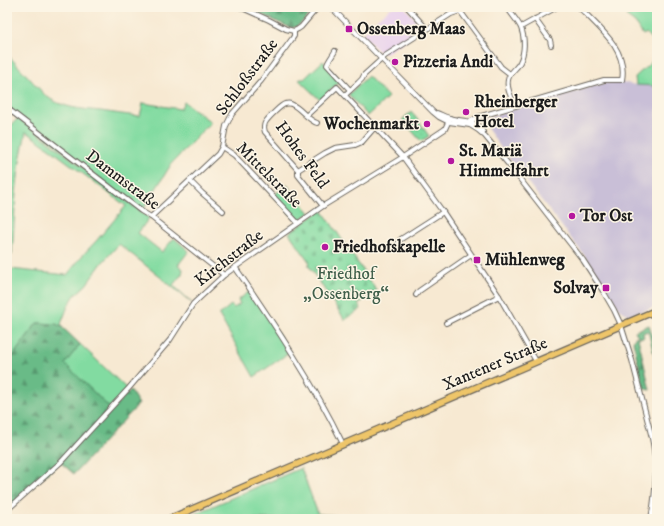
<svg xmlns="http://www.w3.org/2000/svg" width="664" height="526" font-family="'IM FELL DW Pica',serif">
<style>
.built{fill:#e9d2ed}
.industrial{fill:#c9bfd7}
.grass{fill:#82dba1;stroke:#4f7c5e}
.forest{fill:url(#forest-firs);stroke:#426c52}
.cemetery{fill:url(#cemetery-stones);stroke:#4f7c5e}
.park{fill:url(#park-dots);stroke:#4f7c5e}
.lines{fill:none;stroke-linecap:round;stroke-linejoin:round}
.minor-casing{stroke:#69645c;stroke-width:6}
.major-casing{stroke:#69645c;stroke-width:8}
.minor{stroke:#fff;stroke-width:4}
.major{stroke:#eec569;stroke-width:5.5}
.poi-dot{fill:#b5179e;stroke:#fcf5e5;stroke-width:1.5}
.labels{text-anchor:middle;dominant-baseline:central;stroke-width:3;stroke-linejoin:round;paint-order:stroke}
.poi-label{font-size:17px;font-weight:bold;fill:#1c1c1c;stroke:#fcf5e5;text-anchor:start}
.street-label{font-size:17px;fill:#1c1c1c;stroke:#fcf5e5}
.park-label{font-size:17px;fill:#405f4b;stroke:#fcf5e5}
</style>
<defs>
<pattern id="forest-firs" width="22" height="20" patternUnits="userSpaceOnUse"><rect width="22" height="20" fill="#69bb87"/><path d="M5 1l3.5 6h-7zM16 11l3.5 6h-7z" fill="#56976e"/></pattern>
<pattern id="cemetery-stones" width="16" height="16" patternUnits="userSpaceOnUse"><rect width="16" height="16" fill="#82dba1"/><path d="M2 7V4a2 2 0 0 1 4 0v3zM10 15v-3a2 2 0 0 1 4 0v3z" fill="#70bb8a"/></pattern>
<pattern id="park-dots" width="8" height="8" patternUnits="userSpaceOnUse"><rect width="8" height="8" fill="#82dba1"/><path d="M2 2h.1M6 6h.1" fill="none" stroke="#70bb8a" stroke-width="1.8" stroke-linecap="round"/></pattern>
</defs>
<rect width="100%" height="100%" fill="#fcf5e5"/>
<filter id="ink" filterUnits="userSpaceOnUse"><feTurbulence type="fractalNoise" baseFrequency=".025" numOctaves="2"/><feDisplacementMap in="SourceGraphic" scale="8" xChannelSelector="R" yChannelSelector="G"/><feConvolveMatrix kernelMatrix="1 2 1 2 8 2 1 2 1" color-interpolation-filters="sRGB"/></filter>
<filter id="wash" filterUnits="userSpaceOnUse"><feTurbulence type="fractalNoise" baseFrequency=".012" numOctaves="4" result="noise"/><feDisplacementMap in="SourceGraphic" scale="16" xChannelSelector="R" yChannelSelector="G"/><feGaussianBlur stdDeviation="0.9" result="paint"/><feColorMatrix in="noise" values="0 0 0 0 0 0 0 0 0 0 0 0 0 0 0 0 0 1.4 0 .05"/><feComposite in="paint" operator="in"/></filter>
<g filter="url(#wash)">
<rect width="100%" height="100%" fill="#f7e9d2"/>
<polygon class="built" points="392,7 404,7 422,26 414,32 414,35 385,54 379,51 362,35 373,23 373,22"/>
<polygon class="industrial" points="617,81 636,85 657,86 657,306 630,316 620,310 605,286 601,282 584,255 501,148 487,128 478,120 600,84"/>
<g class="grass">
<polygon points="627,7 657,7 657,46 646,33 643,35 635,23 627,17"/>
<path d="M 7,54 L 45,95 C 60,108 81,109 101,111 C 114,113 127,115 140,116 L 143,103 L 180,109 L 184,102 L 211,122 L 172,163 L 142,211 L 7,107 Z"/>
<polygon points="657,57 657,86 636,85 635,77"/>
<polygon points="323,61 340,81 320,100 299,80 300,79 304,79"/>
<polygon points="368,76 388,97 368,116 349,95 349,94"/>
<polygon points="18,118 149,218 138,233 162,252 174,238 189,251 178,265 183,269 182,274 173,285 192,303 154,272 119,244 102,263 86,285 75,295 68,306 61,324 62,327 56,324 37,323 7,364 7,281 10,269 67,275 81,257 97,240 126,206 50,149 33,137 26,132 20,161 16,193 12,255 7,254 7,130"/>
<polygon points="287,185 310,213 298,221 274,195"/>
<polygon points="250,291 290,352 254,377 219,315 231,305 234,308 240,304 238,300"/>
<polygon points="80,344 127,389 110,408 64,364"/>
<polygon points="301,468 318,514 379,519 183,519"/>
</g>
<g class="forest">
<path d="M 245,7 L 308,7 L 312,11 C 306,17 300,28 291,28 Z"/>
<polygon points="37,323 56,324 62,327 80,344 65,364 112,410 130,390 139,404 74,474 60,462 7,509 7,364"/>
<polygon points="649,325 657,351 657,366 648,331 643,333 644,337 639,338 635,331"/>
<polygon points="636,336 638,338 650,390 644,389 633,341"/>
</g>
<polygon class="cemetery" points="322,210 377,291 358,304 361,309 345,320 308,265 310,263 289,233"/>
<path class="park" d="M 411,112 C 418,119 423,128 429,136 L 421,141 L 403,121 L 403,119 Z"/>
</g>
<g filter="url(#ink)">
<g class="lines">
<defs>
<g id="minor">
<polyline points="240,7 269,20 286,29 294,31"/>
<path d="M 331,7 L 433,112 L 439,117 L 449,122 L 470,125 L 478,130 L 485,136 L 509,165 L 583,260 L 603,291 L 614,310 L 621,325 L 632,360 L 652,438 C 658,466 656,491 651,519"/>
<polyline points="407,7 427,29"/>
<path d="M 507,7 C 511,14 518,21 521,28 C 525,38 525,52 520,62 C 517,69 509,72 508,80 C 506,89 512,98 515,106"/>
<polyline points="460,11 501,67 510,74"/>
<polyline points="535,19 550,40 551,45"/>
<polyline points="521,27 557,7"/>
<polyline points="294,31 298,29 301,27 318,7"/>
<path d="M 335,51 C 333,55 328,61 327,65 L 350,90"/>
<polyline points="345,95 358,83 362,79 364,75 385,56 451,14 471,7"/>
<polyline points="7,108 141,211 151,217 224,275"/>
<path d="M 437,113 C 442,115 447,118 453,119 C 466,122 474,119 483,132"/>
<polyline points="307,115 337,87 403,157 443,212 499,296 536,361"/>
<path d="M 317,123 C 307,120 301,108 291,104 C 289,103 288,103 285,104 C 281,105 267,119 265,123 C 263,127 264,129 265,132 L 298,170 L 298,175 L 323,206"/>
<path d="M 470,125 L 471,121 L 478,117 L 604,80 L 622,80 C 628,49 598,27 579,7"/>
<polyline points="222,147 234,155 298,223"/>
<polyline points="298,170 325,153 335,148 355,145 362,142 375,127"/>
<polyline points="190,181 202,193 223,211"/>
<polyline points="151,217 218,154 222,147 226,126 232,114 261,81 292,39 294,36 294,31"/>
<polyline points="398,242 401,239 443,212"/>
<path d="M 235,267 C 274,324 313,382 343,444"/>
<polyline points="416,295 419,291 471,255"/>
<polyline points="446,323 499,296"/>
<polyline points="7,510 61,462 129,388 170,340 193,304 224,275 323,206 403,157 445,129 450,118"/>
</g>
<polyline id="major" points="169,519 657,310"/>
</defs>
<use href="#minor" class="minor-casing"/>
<use href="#major" class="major-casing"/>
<use href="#minor" class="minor"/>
<use href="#major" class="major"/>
</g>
</g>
<g class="poi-dot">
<rect x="345" y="25" width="8" height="8" rx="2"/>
<circle cx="395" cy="62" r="4"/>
<circle cx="466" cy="112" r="4"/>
<circle cx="427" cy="124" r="4"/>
<circle cx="451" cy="161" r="4"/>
<circle cx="572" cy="216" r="4"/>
<circle cx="325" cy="247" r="4"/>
<rect x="473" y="256" width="8" height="8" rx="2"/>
<rect x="602" y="284" width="8" height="8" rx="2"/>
</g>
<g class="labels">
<g class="poi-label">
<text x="357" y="29">Ossenberg Maas</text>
<text x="403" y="62">Pizzeria Andi</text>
<text x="474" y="102">Rheinberger<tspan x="474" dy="20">Hotel</tspan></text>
<text x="419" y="124" text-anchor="end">Wochenmarkt</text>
<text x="459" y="151">St. Mariä<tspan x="459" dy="20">Himmelfahrt</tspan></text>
<text x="580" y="216">Tor Ost</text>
<text x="333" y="247">Friedhofskapelle</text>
<text x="485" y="260">Mühlenweg</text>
<text x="598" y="288" text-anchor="end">Solvay</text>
</g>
<g class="street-label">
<text transform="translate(247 77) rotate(-53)">Schloßstraße</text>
<text transform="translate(302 155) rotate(54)">Hohes Feld</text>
<text transform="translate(269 175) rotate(45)">Mittelstraße</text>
<text transform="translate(123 180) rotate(37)">Dammstraße</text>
<text transform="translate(229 258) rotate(-38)">Kirchstraße</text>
<text transform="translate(495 364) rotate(-23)">Xantener Straße</text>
</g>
<g class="park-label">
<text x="346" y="274">Friedhof<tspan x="346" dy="20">„Ossenberg“</tspan></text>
</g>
</g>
<rect width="664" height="526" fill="none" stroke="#fcf5e5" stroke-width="24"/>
</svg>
